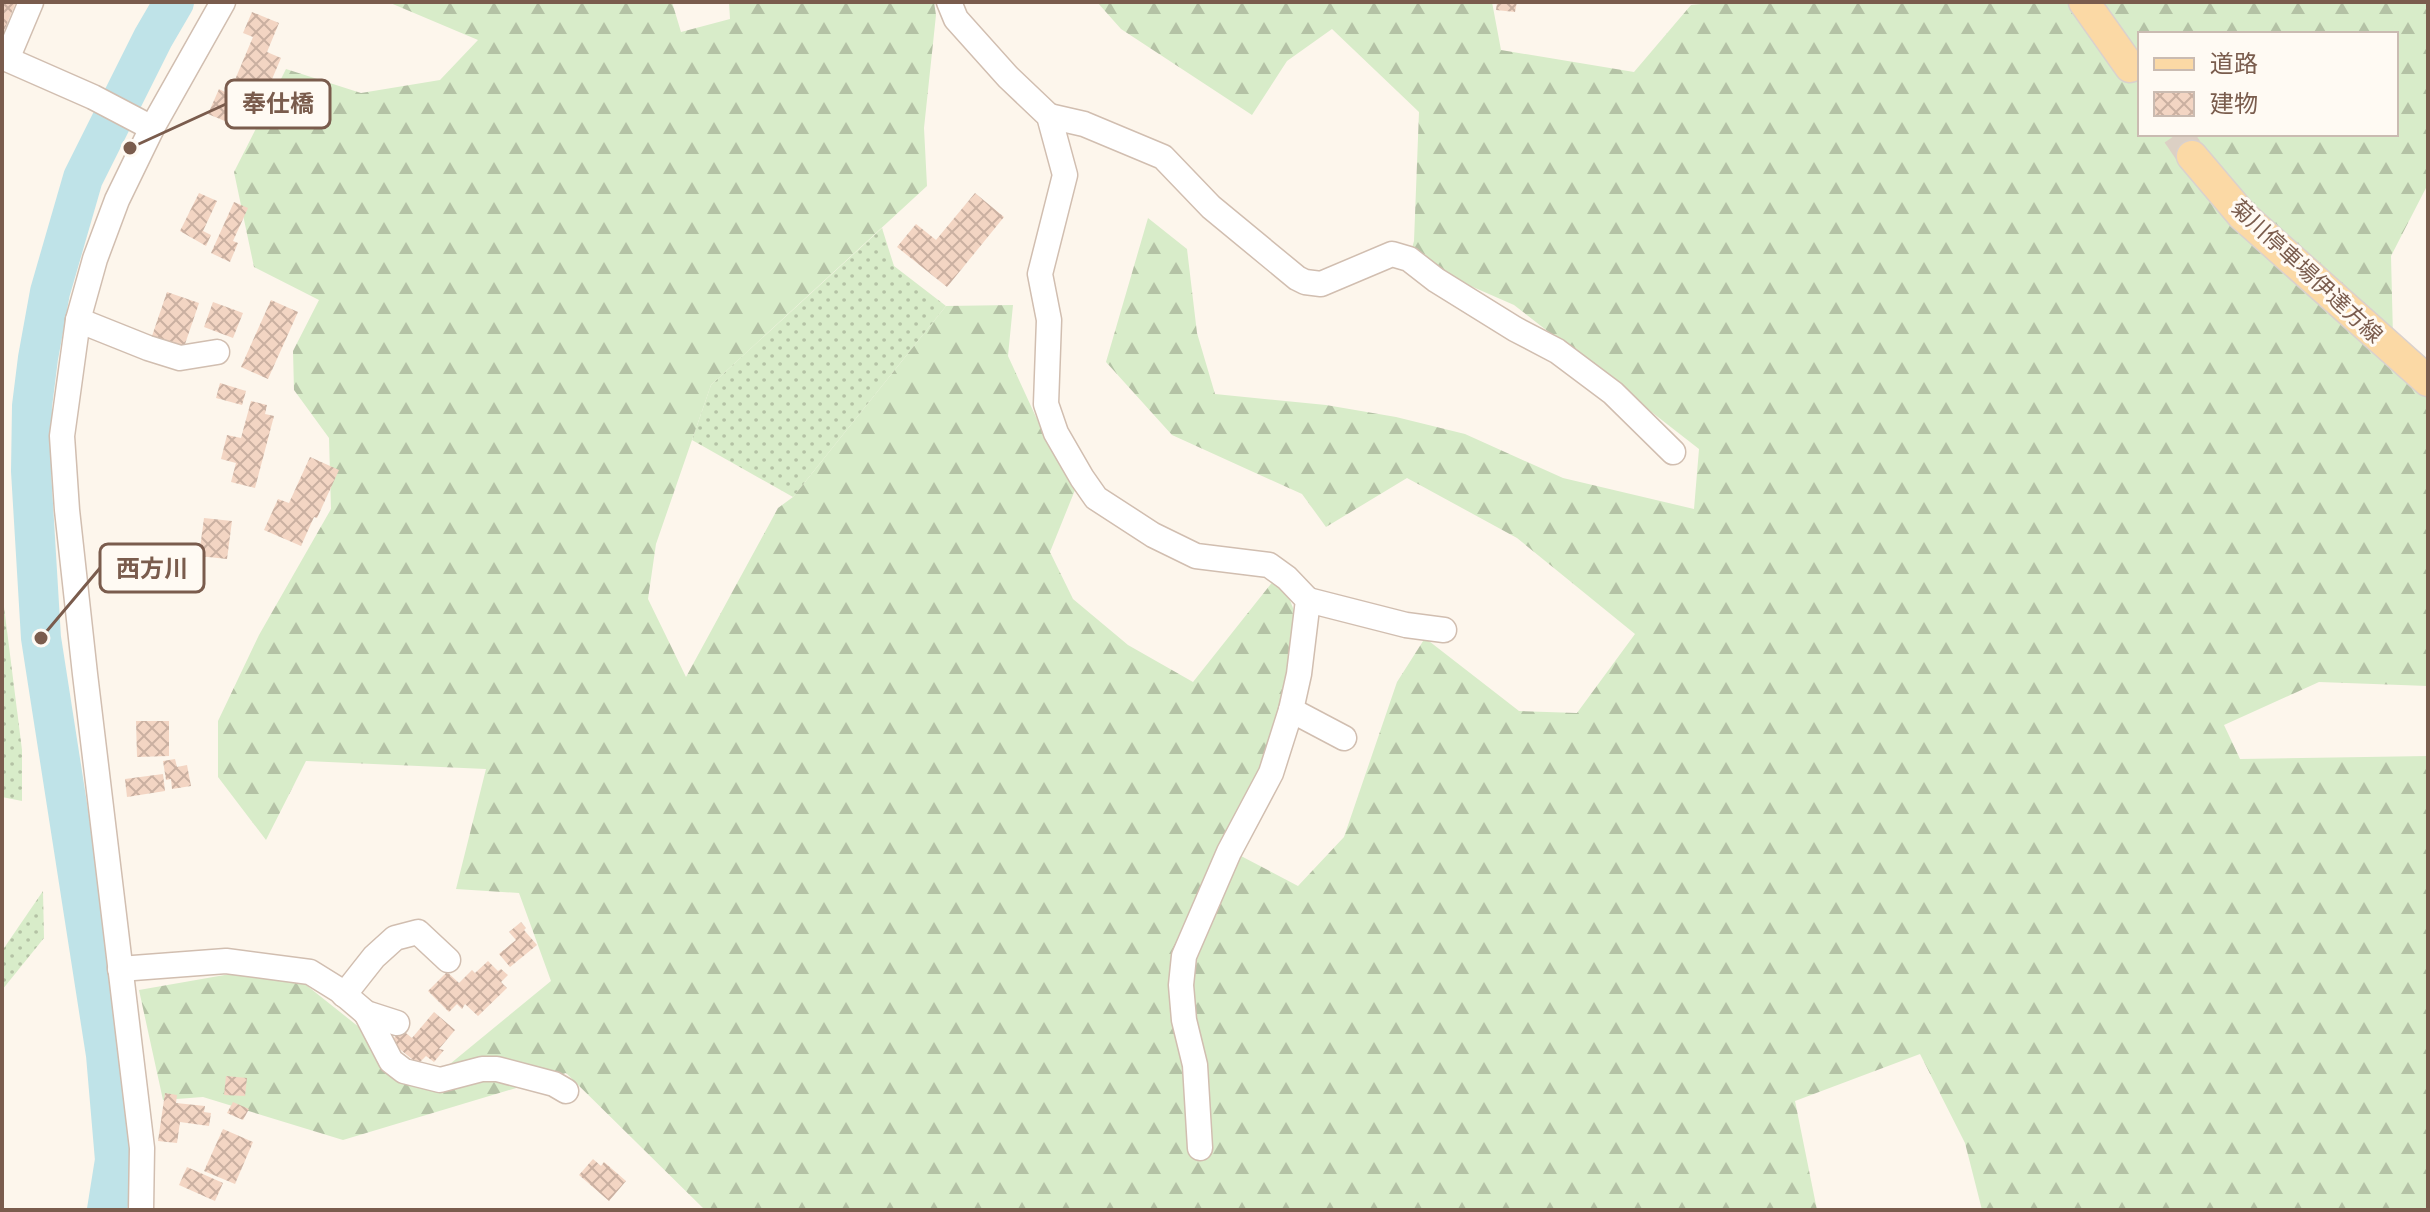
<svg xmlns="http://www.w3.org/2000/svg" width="2430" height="1212" font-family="Jost,'Noto Sans JP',sans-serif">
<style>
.grass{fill:url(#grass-dots)}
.forest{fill:url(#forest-firs);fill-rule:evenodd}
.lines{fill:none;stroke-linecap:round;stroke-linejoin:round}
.river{stroke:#bfe3e8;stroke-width:40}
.building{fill:url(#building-cross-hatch)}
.major-tunnel{stroke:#dcd0c4;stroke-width:30;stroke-dasharray:30 15;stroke-linecap:butt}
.minor-casing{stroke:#d1beb0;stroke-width:27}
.major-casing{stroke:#dad1cd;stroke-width:33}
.minor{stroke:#fff;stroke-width:24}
.major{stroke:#fbd9a5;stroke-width:30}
.labels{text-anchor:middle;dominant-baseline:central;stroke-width:6;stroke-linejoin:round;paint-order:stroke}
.street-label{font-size:22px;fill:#7a5c4d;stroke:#fffaf3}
.leader{fill:none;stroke:#7a5c4d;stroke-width:3}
.callout-dot{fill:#7a5c4d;stroke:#fffaf3;stroke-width:3}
.callout{fill:#fffaf3;stroke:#7a5c4d;stroke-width:3}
.callout-label{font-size:24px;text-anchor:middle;font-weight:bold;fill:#7a5c4d}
</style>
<defs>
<pattern id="grass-dots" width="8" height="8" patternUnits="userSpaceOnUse" patternTransform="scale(2)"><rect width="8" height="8" fill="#d8ecc9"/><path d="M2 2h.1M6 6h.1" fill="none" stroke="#b4c2a5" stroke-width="1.8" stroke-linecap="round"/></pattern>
<pattern id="forest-firs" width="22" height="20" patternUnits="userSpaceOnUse" patternTransform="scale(2)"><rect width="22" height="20" fill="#d8ecc9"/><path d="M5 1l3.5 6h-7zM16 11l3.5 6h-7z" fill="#b4c2a5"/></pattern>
<pattern id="building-cross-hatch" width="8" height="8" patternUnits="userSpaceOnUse" patternTransform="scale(2)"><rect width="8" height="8" fill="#f3d5c3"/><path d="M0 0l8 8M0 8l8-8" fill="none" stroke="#cab0a1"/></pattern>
</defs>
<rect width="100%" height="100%" fill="#fdf6ec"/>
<g class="grass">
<polygon points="882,228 894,266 946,306 793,497 692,440 711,385"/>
<polygon points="2,591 22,750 22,801 2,797"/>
<polygon points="43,891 44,938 2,990 2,951"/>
</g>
<path class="forest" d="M 388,2 L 672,2 L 681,32 L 730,19 L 729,2 L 934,2 L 936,15 L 924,128 L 927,186 L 711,385 L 656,544 L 648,599 L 686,677 L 778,508 L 793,497 L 946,306 L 1013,305 L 1008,356 L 1036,417 L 1075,490 L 1050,552 L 1073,599 L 1128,645 L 1193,682 L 1274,580 L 1285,587 L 1296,616 L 1282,695 L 1241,856 L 1298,886 L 1344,837 L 1397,682 L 1425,638 L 1519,711 L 1577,713 L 1635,634 L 1517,538 L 1407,478 L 1326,527 L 1302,494 L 1172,435 L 1106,362 L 1148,218 L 1187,249 L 1197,333 L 1215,394 L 1326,405 L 1396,417 L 1465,434 L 1563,478 L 1694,509 L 1699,449 L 1514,305 L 1409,259 L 1414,241 L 1419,112 L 1332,29 L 1287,61 L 1252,115 L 1121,29 L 1097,2 L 1492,2 L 1501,50 L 1634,72 L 1691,5 L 1721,2 L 2428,2 L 2428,184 L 2391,256 L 2393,337 L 2428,399 L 2428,686 L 2319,682 L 2224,725 L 2240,759 L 2428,756 L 2428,1210 L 1982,1210 L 1965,1143 L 1920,1054 L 1795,1101 L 1817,1210 L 705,1210 L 566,1073 L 343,1140 L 203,1097 L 163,1100 L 139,990 L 281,965 L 428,1082 L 551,981 L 519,893 L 456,889 L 486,769 L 306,761 L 266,840 L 218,777 L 218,721 L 259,635 L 331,509 L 329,438 L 294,390 L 293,351 L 319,300 L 254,267 L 234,172 L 286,69 L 361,93 L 440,80 L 478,40 ZM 2140,34 L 2396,34 L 2396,134 L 2140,134 Z"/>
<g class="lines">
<polyline class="river" points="107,1210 115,1160 106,1055 41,638 31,471 32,406 38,358 50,292 83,178 153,38 174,2"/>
</g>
<g class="building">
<polygon points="2,2 16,2 4,31 2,30"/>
<polygon points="1497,2 1517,2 1515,12 1496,10"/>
<polygon points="252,12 279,23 267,52 281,58 258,112 252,109 244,129 208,114 219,89 229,94 253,37 243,33"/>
<polygon points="199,193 217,201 203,231 211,235 206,246 180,231"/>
<polygon points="975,193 1004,217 947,287 897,247 916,224 936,240"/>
<polygon points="234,202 248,208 233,241 238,243 230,262 211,253"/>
<polygon points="167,292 199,303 184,347 152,336"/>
<polygon points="271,300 298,312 268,379 241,367"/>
<polygon points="213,302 243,313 233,338 204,327"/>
<polygon points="220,383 246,391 242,405 216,398"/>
<polygon points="251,401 267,405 265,414 274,416 255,488 231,482 236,463 221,459 227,435 241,438"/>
<polygon points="310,457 339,470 317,518 314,517 301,546 264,530 278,499 289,503"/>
<polygon points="204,518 232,521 227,559 199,556"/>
<polygon points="136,721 169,721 169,756 137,757"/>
<polygon points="175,759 177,767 187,765 191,786 172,789 171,779 166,780 163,761"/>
<polygon points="163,774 165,791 127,797 125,779"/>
<polygon points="521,922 526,928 524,930 537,945 510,967 499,954 516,940 509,932"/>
<polygon points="488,961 498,971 501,969 508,975 501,982 507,988 478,1016 465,1004 462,1009 457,1004 449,1012 428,991 447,972 459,983 472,970 475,973"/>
<polygon points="434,1012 455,1030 439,1049 444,1050 434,1062 426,1056 418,1064 391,1042 401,1029 412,1038"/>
<polygon points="226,1076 247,1078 245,1096 224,1095"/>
<polygon points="165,1093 177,1095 176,1103 205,1106 204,1112 211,1113 209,1126 180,1122 177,1143 158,1141"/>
<polygon points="233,1102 249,1109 243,1120 227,1113"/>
<polygon points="223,1129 253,1142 235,1184 204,1171"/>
<polygon points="593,1159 601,1166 604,1162 626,1181 609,1201 579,1175"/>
<polygon points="187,1167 223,1183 215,1201 179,1185"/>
</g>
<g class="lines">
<polyline class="major-tunnel" points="2177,134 2192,156"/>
<defs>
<g id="minor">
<polyline points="949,2 956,19 1008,77 1049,116 1065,175 1040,274 1049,320 1046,404 1056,433 1082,478 1096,498 1153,535 1196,556 1269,565 1287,578 1308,600 1299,674 1291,710 1271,773 1229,852 1184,956 1181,985 1184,1020 1195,1065 1200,1148"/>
<polyline points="2,57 93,97 152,128"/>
<polyline points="7,59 31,2"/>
<polyline points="1049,116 1084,124 1163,157 1211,207 1297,278 1305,282 1321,284 1392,254 1409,259 1436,280 1515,329 1557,351 1613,393 1673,452"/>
<polyline points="78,320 148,348 180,358 217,352"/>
<polyline points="1308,600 1406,625 1444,630"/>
<polyline points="1291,710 1344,738"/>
<polyline points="120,969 226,961 310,972 339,990 366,1013 397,1023"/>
<polyline points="344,995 374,957 395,938 418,932 448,960"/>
<polyline points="366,1013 391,1061 404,1071 440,1080 482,1069 497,1069 554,1084 566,1091"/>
<polyline points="141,1210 142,1148 85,674 67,510 62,436 78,320 95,259 117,200 152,128 223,2"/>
</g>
<g id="major">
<polyline points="2084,2 2130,67"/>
<polyline points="2192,156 2242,215 2428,381"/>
</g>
</defs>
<use href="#minor" class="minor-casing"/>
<use href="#major" class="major-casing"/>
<use href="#minor" class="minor"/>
<use href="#major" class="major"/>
</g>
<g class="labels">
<g class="street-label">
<text transform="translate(2307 271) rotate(43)">菊川停車場伊達方線</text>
</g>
</g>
<path class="leader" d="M130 148L226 104M41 638L100 568"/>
<g class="callout-dot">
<circle cx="130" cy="148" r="8"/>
<circle cx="41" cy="638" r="8"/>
</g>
<g class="callout">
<rect x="226" y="80" width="104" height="48" rx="8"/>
<rect x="100" y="544" width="104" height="48" rx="8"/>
</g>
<g class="callout-label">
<text x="278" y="112">奉仕橋</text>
<text x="152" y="577">西方川</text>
</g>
<rect width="2430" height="1212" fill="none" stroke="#7a5c4d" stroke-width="8"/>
<rect x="2138" y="32" width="260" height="104" fill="#fffaf3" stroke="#cabbb1" stroke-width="2"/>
<rect x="2154" y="58" width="40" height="12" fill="#fbd9a5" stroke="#cabbb1" stroke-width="2"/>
<text x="2210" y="72" font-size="24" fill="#7a5c4d">道路</text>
<rect x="2154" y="92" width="40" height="24" fill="url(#building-cross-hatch)" stroke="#cabbb1" stroke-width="2"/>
<text x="2210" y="112" font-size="24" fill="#7a5c4d">建物</text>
</svg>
